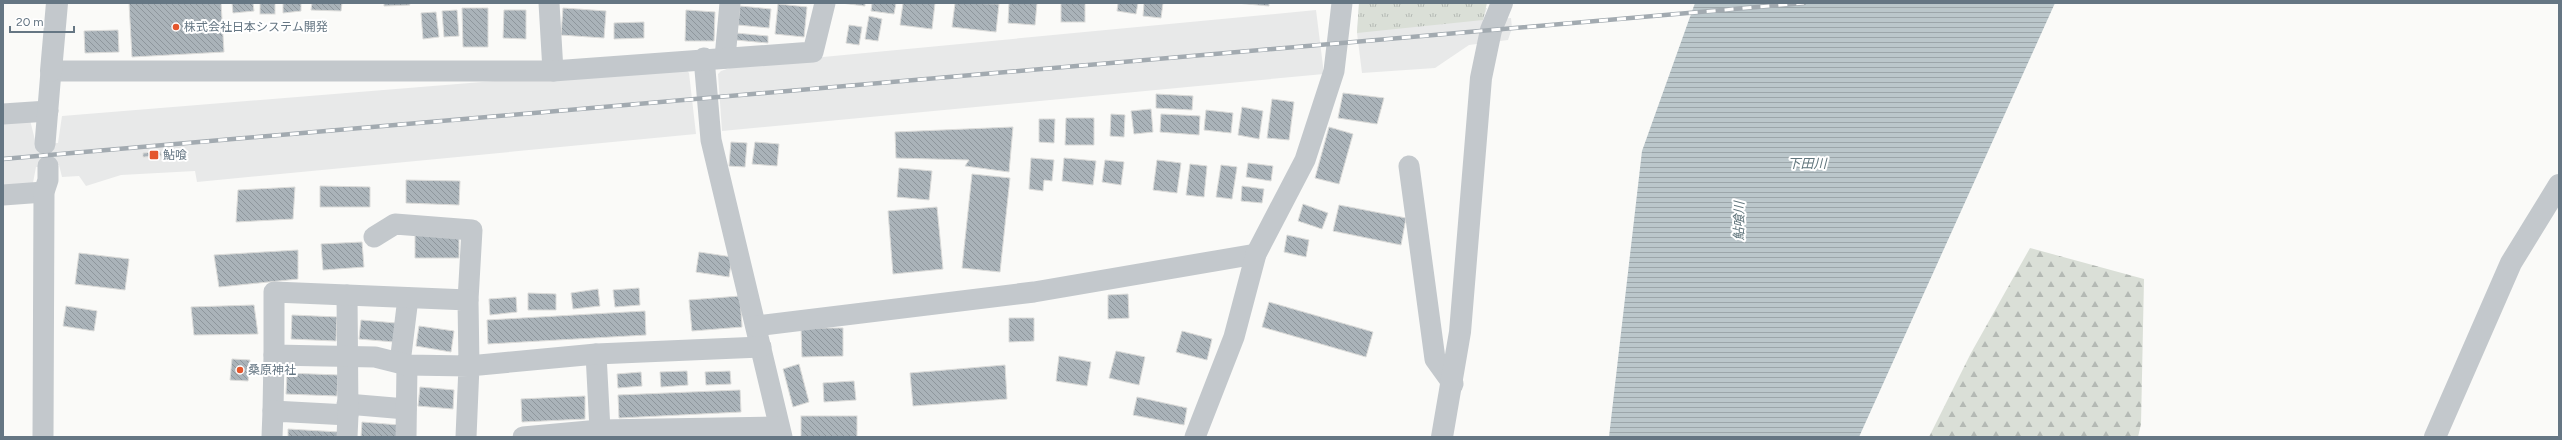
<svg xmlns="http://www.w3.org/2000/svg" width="2562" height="440" font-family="Figtree,'Noto Sans JP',sans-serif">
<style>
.built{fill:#e8e9e9}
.grass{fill:url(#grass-tufts)}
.forest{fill:url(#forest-firs)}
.water{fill:url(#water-rules)}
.building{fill:url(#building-back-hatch);stroke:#dcdcda}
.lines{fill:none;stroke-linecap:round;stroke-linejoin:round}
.minor{stroke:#c3c8cc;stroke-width:21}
.tertiary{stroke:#c3c8cc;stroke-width:22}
.rail-casing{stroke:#a2aab0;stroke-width:4.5}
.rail{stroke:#fff;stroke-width:3;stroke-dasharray:9;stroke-linecap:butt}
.poi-dot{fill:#e4572e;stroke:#fff;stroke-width:1.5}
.labels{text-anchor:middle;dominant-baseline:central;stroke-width:4;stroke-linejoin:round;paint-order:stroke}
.poi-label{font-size:12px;fill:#657683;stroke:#fff;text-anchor:start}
.water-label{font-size:13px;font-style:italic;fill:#60757c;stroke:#fff}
</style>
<defs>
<pattern id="grass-tufts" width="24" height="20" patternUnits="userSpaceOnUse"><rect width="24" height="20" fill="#dadfd7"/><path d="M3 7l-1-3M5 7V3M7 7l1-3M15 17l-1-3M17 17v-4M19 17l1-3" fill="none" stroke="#b4b9b4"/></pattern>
<pattern id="forest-firs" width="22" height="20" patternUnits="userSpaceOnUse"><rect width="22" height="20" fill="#dadfd7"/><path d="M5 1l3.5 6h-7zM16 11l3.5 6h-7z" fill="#b4b9b4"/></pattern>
<pattern id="water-rules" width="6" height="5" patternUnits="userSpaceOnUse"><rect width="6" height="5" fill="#bbc7cb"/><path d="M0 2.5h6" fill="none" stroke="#9ca6aa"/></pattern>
<pattern id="building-back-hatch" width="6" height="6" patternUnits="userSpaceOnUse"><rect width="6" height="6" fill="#aab3b9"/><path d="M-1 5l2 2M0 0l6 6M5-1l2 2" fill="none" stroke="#8e969c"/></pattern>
</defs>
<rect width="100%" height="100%" fill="#fafaf8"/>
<g class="built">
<polygon points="1359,3 1487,8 1483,20 1511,18 1512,28 1508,40 1469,45 1435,68 1362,73 1357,33"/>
<polygon points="1316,10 1324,74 722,131 718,74 721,71 730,68 812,61 823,57"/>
<polygon points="681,66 685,68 689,73 696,134 197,182 195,171 121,175 86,186 79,176 62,177 59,165 48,166 36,167 32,188 3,190 3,123 30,120 36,144 58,143 62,116"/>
</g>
<polygon class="grass" points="1359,3 1487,3 1483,20 1357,33"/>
<polygon class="forest" points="2030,248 2144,279 2141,424 2138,437 1929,437 1971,353"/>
<polygon class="water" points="1695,3 2055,3 1859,437 1609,437 1642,151"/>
<g class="building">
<polygon points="129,3 221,3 224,52 132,57"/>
<polygon points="232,3 253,3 254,11 233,13"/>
<rect x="260" y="3" width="15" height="11"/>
<polygon points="283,3 301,3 301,11 283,13"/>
<polygon points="312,3 342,3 341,11 311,10"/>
<polygon points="384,3 409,3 410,5 384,6"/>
<polygon points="841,3 865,3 865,6"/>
<polygon points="872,3 896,3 894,14 871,11"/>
<polygon points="903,3 935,3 932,29 900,25"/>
<polygon points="955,3 999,4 996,32 952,27"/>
<polygon points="1009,3 1037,3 1035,25 1008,23"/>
<rect x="1061" y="3" width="24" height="19"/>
<polygon points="1118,3 1138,3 1136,14 1117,11"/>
<polygon points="1144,3 1163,3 1161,18 1143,16"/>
<polygon points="1236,3 1269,3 1269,6"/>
<polygon points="778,4 807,7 804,37 775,34"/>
<polygon points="740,6 771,9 769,28 738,25"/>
<polygon points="462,8 488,8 488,47 463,47"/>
<polygon points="563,8 606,11 604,38 561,35"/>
<polygon points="457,10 459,36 444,37 442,11"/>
<polygon points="504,10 526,10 526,39 503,38"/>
<polygon points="686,10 715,12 714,41 685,41"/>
<polygon points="436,12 439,37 423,39 421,13"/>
<polygon points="869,16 882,19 878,41 865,39"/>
<polygon points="644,22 644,38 614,39 614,23"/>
<polygon points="849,25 862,27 859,45 846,43"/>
<polygon points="118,30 119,52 85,53 84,31"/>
<polygon points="736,33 768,36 768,43 735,40"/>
<polygon points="1343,93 1384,98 1377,124 1338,118"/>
<polygon points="1156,94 1193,96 1192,110 1156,108"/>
<polygon points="1272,99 1294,102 1289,140 1267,138"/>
<polygon points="1242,107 1263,111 1259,139 1238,135"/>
<polygon points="1151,109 1153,132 1134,134 1131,111"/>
<polygon points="1206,110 1233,113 1231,133 1204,130"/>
<polygon points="1111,114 1125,115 1124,137 1110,136"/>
<polygon points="1161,114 1200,116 1199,135 1160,132"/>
<polygon points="1066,118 1094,118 1094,145 1065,145"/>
<polygon points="1039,119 1055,119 1054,143 1039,142"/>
<polygon points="1013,127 1009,172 965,166 969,160 896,158 895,132"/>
<polygon points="1329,127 1353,134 1339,184 1315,178"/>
<polygon points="731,142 747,143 745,167 729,166"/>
<polygon points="755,142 779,144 777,166 752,164"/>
<polygon points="161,152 161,156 143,157 143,153"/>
<polygon points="1031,158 1054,160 1052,181 1044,180 1043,191 1029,189"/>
<polygon points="1064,158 1096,161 1093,185 1062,181"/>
<polygon points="1105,160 1124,162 1121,185 1102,182"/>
<polygon points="1157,160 1181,163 1177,193 1153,190"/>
<polygon points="1248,163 1273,166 1271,181 1246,177"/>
<polygon points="1190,164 1207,166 1204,197 1186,195"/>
<polygon points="1221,165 1237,167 1232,199 1216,197"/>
<polygon points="899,168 932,171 929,200 897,197"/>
<polygon points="972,174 1010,178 1000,272 962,268"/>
<polygon points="406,180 460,181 459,205 406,203"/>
<polygon points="320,186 370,187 370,207 320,207"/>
<polygon points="1242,186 1264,189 1262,203 1241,201"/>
<polygon points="295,187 293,219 236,222 238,190"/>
<polygon points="1303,204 1328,213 1322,229 1298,221"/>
<polygon points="1339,205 1406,218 1401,245 1333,231"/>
<polygon points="937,207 943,269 893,274 888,211"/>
<polygon points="415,235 459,236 459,258 415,258"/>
<polygon points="1287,235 1309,240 1306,257 1284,252"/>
<polygon points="362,242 364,267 323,270 321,244"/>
<polygon points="298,250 298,279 219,287 214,255"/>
<polygon points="699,252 732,257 729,277 696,272"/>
<polygon points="79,253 129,259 125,290 75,284"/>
<polygon points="639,288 640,305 615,307 613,290"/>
<polygon points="598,289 600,306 573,309 571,293"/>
<polygon points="528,293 556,294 556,310 528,310"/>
<polygon points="1128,294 1129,318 1108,319 1108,295"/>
<polygon points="740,296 742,327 692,331 689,300"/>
<polygon points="516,297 517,312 490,315 489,299"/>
<polygon points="1269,302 1373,332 1366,357 1262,327"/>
<polygon points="254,305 258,334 194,335 191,307"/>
<polygon points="66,306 97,311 94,331 63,326"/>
<polygon points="645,311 646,335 488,344 487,320"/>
<polygon points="292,315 337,317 336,341 291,339"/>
<polygon points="1009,318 1034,318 1034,341 1009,342"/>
<polygon points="361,320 396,323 394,342 359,339"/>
<polygon points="419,326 454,331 451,352 416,346"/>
<polygon points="801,328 843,328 843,356 802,357"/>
<polygon points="1182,331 1212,339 1207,360 1176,352"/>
<polygon points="1116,351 1145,357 1139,385 1109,378"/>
<polygon points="1059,356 1091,362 1087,386 1056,381"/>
<polygon points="232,359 250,360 248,381 230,380"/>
<polygon points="799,364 809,402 793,407 783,369"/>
<polygon points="1005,365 1007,399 913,406 910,373"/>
<polygon points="687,371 688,385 661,387 660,372"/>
<polygon points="730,371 731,384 706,385 705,372"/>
<polygon points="641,372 642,386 618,388 617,374"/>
<polygon points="287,373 338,375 337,396 286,394"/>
<polygon points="854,381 856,400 824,402 823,383"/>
<polygon points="420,387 454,390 453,409 418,406"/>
<polygon points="740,390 741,412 619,418 618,395"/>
<polygon points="585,396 585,419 522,422 521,399"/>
<polygon points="1137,397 1187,408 1184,425 1133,415"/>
<rect x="801" y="416" width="56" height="21"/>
<polygon points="362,422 399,425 398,437 361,437"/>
<polygon points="288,429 339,432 339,437 288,437"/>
</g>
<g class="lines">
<g class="minor">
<polyline points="549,3 553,71"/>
<polyline points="704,58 711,140 782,437"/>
<polyline points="725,58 730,3"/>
<polyline points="3,114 48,111"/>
<polyline points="45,144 51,71 553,71 813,52 825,3"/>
<polyline points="1409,166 1435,359 1453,384"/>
<polyline points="3,195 44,192"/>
<polyline points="374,237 395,224 472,230 468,300"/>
<polyline points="756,326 1034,292 1256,254"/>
<polyline points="596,354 600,430"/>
<polyline points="400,363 408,298"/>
<polyline points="347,404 406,409"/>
<polyline points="273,411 274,355"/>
<polyline points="43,437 44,192 48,180 48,166"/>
<polyline points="272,437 273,411 348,415 347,295"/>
<polyline points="347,437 348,415"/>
<polyline points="406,437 407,365"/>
<polyline points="466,437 469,366 468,300 274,292 274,355 375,357 407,365 469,366 596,354 761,347"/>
<polyline points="523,437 600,430 779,427"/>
<polyline points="1195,437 1234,337 1256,254 1305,160 1334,71 1342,3"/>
</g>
<g class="tertiary">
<polyline points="51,71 57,3"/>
<polyline points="1442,437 1460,332 1481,78 1491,30 1502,3"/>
<polyline points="2435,437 2511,263 2559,185"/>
</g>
<defs>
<polyline id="rail" points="3,159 1804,3"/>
</defs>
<use href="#rail" class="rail-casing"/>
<use href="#rail" class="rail"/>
</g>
<g class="poi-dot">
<circle cx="176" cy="27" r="4"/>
<rect x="149" y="150" width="10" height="10" rx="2"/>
<circle cx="240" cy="370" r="4"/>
</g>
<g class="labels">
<g class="poi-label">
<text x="184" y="27">株式会社日本システム開発</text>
<text x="163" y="155">鮎喰</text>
<text x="248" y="370">桑原神社</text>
</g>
<g class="water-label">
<text x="1807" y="163">下田川</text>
<text transform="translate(1739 221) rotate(-89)">鮎喰川</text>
</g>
</g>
<rect width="2562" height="440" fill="none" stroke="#657683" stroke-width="8"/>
<path d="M10 26v6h64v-6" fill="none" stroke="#657683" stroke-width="2"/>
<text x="16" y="26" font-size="12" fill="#657683" stroke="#ffffff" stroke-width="3" paint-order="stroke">20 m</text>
</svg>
